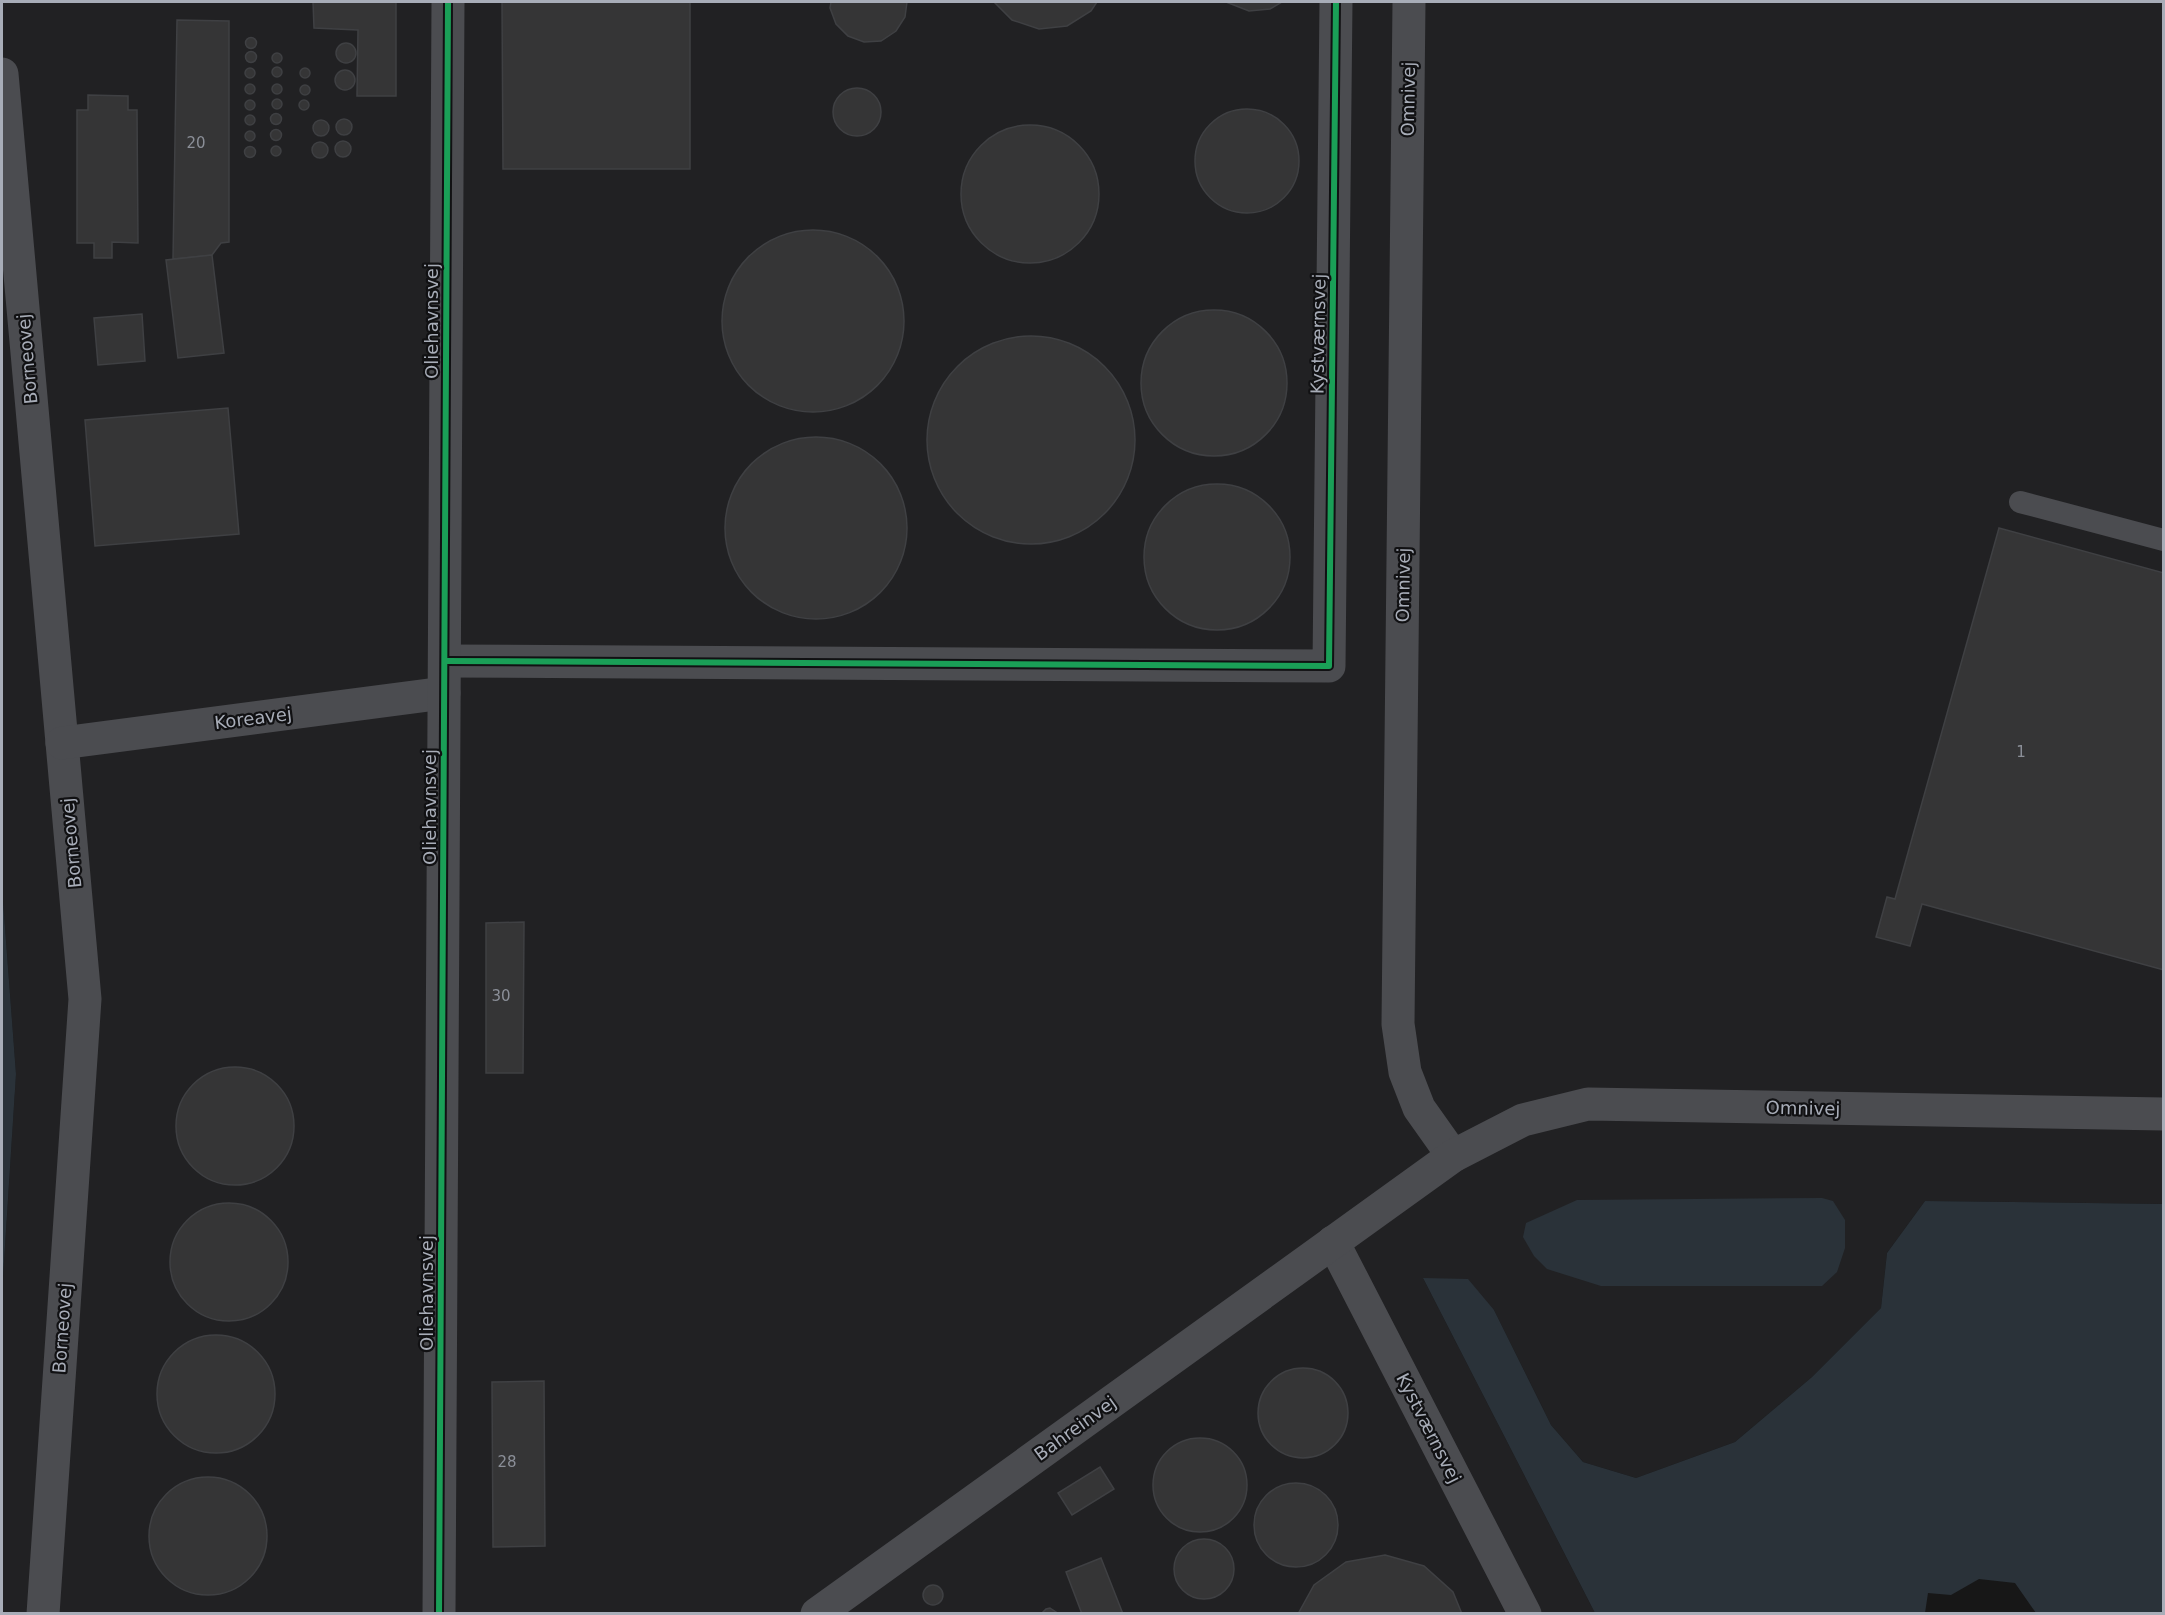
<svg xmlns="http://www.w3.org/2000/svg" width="2165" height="1615" font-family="'DejaVu Sans',sans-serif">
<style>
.built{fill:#212123}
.water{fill:#2a3239}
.building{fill:#353536;stroke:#3f4043;stroke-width:1.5}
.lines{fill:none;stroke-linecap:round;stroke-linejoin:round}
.service{stroke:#4b4c50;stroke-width:22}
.minor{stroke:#4b4c50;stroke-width:33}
.cycleway-casing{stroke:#111113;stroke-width:10}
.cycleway{stroke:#1a9f57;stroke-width:6}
.labels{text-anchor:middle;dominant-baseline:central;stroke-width:4.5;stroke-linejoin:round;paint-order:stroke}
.number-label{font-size:15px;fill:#8b8f98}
.street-label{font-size:18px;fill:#a8adb8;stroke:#111113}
</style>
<rect width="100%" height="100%" fill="#171717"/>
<polygon class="built" points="2,2 2163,2 2163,1204 1925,1201 1887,1253 1881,1308 1812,1377 1735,1442 1636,1478 1583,1462 1551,1425 1494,1310 1423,1278 1595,1613 2,1614 2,1293 16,1074 2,888"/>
<g class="water">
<polygon points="2,888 16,1074 2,1293"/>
<polygon points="1822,1198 1833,1201 1845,1220 1845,1248 1837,1272 1822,1286 1601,1286 1547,1269 1534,1256 1523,1237 1526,1223 1577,1200"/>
<polygon points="1925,1201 2163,1204 2163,1613 2036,1613 2015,1583 1979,1579 1951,1595 1928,1593 1925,1613 1595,1613 1423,1278 1468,1279 1494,1310 1551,1425 1583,1462 1636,1478 1735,1442 1812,1377 1881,1308 1887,1253"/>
</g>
<g class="building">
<polygon points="313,2 396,2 396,96 357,96 358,30 314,28"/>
<polygon points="502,2 690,2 690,169 503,169"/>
<polygon points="831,2 907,2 905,17 896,31 881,41 864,42 848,36 836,24 830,8"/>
<polygon points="994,2 1097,2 1091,11 1067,26 1039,29 1012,20"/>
<polygon points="1226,2 1282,2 1270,9 1249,11"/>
<polygon points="177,20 229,21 229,242 221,243 212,255 173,259"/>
<circle cx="251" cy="43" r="5.5"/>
<circle cx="346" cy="53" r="10"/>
<circle cx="251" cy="57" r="5.5"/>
<circle cx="277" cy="58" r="5"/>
<circle cx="277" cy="72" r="5"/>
<circle cx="305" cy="73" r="5"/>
<circle cx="250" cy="73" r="5"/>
<circle cx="345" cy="80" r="10"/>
<circle cx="277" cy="89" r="5"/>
<circle cx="250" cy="89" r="5"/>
<circle cx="305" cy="90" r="5"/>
<circle cx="857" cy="112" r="24"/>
<polygon points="88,95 128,96 128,110 137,110 138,243 112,242 112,258 94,258 94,243 77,243 77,110 88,110"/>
<circle cx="277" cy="104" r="5"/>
<circle cx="250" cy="105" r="5"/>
<circle cx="304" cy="105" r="5"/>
<circle cx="1247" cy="161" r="52"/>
<circle cx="276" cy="119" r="5.5"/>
<circle cx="250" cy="120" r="5"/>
<circle cx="344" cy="127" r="8"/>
<circle cx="321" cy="128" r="8"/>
<circle cx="1030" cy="194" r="69"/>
<circle cx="276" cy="135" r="5.5"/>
<circle cx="250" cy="136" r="5"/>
<circle cx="343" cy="149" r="8"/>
<circle cx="320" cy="150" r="8"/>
<circle cx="276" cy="151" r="5"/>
<circle cx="250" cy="152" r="5.5"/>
<circle cx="813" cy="321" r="91"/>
<polygon points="212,255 224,353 178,358 166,260"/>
<circle cx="1214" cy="383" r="73"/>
<polygon points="142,314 145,361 98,365 94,318"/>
<circle cx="1031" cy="440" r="104"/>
<polygon points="228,408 239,534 95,546 85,420"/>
<circle cx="816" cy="528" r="91"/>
<circle cx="1217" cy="557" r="73"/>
<polygon points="1999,528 2164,573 2164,970 1922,904 1910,946 1876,937 1887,897 1895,899"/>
<polygon points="524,922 523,1073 486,1073 486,923"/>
<circle cx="235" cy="1126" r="59"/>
<circle cx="229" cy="1262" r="59"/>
<circle cx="216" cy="1394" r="59"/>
<circle cx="1303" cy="1413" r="45"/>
<polygon points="544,1381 545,1546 493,1547 492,1382"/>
<circle cx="1200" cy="1485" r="47"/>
<polygon points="1100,1467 1114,1489 1072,1515 1058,1493"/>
<circle cx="208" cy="1536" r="59"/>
<circle cx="1296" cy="1525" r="42"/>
<circle cx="1204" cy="1569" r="30"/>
<polygon points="1385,1555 1424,1566 1453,1592 1462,1614 1298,1614 1314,1585 1346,1562"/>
<polygon points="1101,1558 1123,1614 1082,1614 1066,1572"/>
<circle cx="933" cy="1595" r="10"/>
<polygon points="1050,1608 1059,1614 1041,1614 1046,1609"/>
</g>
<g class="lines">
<polyline class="service" points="2020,502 2164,540"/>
<g class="minor">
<polyline points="1409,2 1398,1024 1405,1072 1419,1108 1453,1156"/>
<polyline points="2,74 85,999 43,1614"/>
<polyline points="445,661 1329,666 1336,2"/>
<polyline points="62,743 444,693"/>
<polyline points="1333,1242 1525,1614"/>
<polyline points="439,1614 448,2"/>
<polyline points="817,1614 1453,1156 1523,1120 1588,1104 2164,1114"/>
</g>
<defs>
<g id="cycleway">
<polyline points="445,661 1329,666 1336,2"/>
<polyline points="439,1614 448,2"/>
</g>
</defs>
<use href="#cycleway" class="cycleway-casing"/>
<use href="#cycleway" class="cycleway"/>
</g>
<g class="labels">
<g class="number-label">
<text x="196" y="143">20</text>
<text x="2021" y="752">1</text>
<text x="501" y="996">30</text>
<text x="507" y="1462">28</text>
</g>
<g class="street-label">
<text transform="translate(1408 99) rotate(-89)">Omnivej</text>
<text transform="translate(431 321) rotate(-90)">Oliehavnsvej</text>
<text transform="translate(1318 334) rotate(-89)">Kystværnsvej</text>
<text transform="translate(27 359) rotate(-95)">Borneovej</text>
<text transform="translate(1403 585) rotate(-89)">Omnivej</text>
<text transform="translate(253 718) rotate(-7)">Koreavej</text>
<text transform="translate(429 807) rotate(-90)">Oliehavnsvej</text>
<text transform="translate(71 843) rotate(-95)">Borneovej</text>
<text transform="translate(1803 1108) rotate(1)">Omnivej</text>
<text transform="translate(426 1293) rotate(-90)">Oliehavnsvej</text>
<text transform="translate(62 1328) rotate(-86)">Borneovej</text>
<text transform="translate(1075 1428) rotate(-36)">Bahreinvej</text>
<text transform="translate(1429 1428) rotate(63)">Kystværnsvej</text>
</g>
</g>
<rect width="2165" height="1615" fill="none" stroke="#a8adb8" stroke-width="6"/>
</svg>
